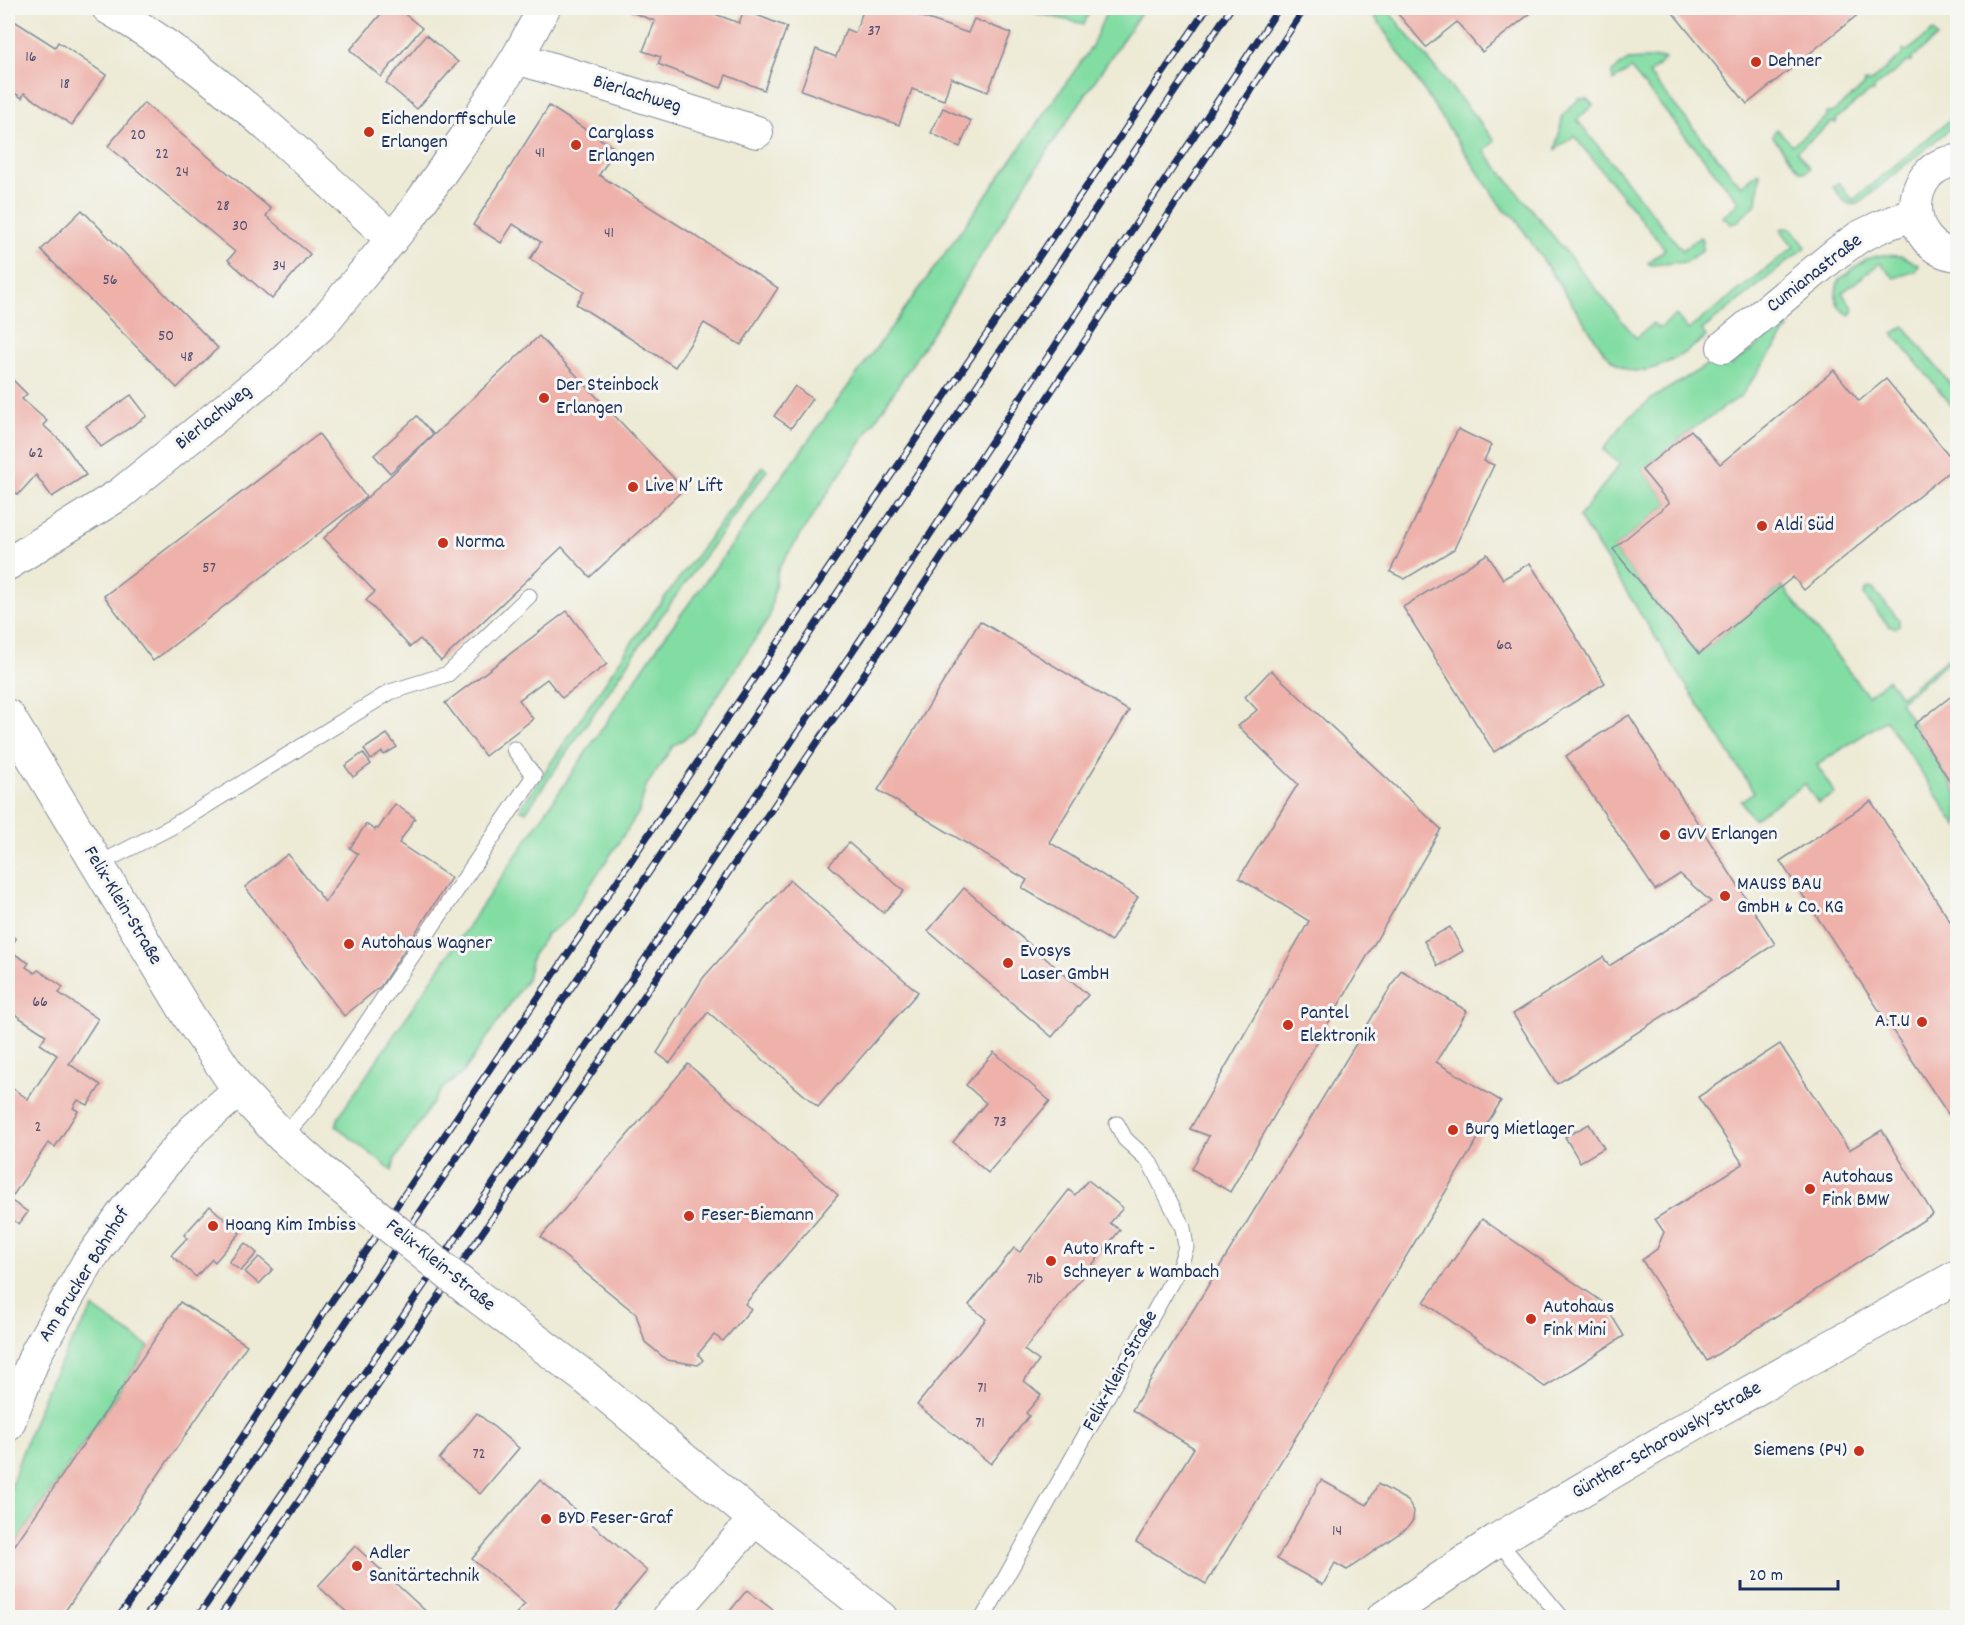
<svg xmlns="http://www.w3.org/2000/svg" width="1965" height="1625" font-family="Dekko,sans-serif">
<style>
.green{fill:#82dda3;stroke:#4e8680;stroke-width:1.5}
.building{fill:#eeb2ab}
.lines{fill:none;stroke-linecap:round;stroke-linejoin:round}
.service-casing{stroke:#848c9a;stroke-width:17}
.minor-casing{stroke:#848c9a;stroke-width:34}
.tertiary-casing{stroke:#848c9a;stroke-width:35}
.service{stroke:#fff;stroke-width:15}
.minor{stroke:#fff;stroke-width:32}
.tertiary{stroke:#fff;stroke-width:33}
.rail-casing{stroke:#1b2f5e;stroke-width:7}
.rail{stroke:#f6f6f2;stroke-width:4.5;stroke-dasharray:14;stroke-linecap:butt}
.tertiary-bridge-casing{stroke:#848c9a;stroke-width:35;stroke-linecap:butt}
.tertiary-bridge{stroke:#fff;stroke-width:33}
.poi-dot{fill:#c8321e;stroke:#f6f6f2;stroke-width:2}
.labels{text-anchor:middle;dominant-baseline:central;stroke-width:6;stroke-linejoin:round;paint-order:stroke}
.number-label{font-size:16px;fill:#505071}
.poi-label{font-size:20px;fill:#1b2f5e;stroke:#f6f6f2;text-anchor:start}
.street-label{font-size:20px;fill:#1b2f5e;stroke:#f6f6f2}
</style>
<rect width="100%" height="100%" fill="#f6f6f2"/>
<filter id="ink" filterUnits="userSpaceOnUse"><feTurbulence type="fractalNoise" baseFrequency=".0167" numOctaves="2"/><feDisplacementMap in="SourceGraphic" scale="12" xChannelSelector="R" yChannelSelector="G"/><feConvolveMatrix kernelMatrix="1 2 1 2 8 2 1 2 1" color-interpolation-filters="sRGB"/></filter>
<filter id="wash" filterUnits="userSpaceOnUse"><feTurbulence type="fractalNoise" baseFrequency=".008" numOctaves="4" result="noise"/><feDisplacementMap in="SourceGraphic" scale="24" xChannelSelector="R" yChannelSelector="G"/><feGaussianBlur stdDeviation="1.35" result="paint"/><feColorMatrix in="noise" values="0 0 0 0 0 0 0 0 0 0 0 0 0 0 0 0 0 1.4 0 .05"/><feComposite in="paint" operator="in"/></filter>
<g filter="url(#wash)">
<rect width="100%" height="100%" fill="#edead5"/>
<g class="green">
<polygon points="1014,8 1091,8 1084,24"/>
<polygon points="1108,8 1144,8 1025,184 946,312 778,569 769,618 693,733 673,746 646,786 639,812 567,920 547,934 532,956 527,979 463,1073 442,1089 395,1159 392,1171 336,1126 339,1116 663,639 923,284 1091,48"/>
<path d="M 1369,8 L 1386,8 L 1495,141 L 1484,151 L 1636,338 L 1653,323 L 1659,329 L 1676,315 L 1688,330 L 1794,247 L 1781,230 L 1783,228 L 1792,229 L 1806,247 L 1702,330 L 1706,337 C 1686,352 1662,371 1635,371 C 1623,371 1612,360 1604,352 L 1514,216 L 1504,211 Z"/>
<polygon points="1933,31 1937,37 1912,58 1912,62 1907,62 1874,88 1874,92 1869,92 1837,118 1836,123 1832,122 1797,151 1810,168 1805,172 1800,171 1773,137 1774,132 1777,129 1792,145 1827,117 1827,113 1832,113 1864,86 1865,82 1870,82 1902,55 1903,51 1907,51"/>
<polygon points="1663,58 1665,59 1649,74 1741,186 1759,172 1760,174 1757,203 1737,222 1731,224 1723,217 1739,202 1631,69 1613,81 1612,72 1628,60"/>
<polygon points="1579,99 1587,99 1593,105 1577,120 1682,250 1700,237 1703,241 1702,250 1686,262 1651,265 1648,263 1665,249 1574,136 1556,149 1563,115"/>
<path d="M 1957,114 L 1957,123 L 1858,204 C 1845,207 1841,197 1833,187 L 1839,183 L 1853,200 Z"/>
<path d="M 1882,255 L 1902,256 L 1919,265 L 1916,271 L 1894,278 L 1880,263 L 1842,293 L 1854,309 L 1851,315 C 1834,310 1834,294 1839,280 L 1866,259 Z"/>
<polygon points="1785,325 1788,329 1741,396 1691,430 1642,470 1669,503 1613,549 1699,654 1782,586 1868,696 1888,679 1901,696 1957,651 1957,654 1900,702 1957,794 1957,826 1886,720 1817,765 1835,794 1818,803 1805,784 1753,819 1741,801 1754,792 1579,517 1620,464 1603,450 1628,418 1654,397 1722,356 1731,365"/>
<polygon points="1904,326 1957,393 1957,412 1893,334"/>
<polygon points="763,466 767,470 646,637 526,812 520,809 639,632"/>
<polygon points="1870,588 1874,590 1899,620 1899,625 1895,628 1889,626 1864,596 1865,591"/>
<polygon points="93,1308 149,1347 9,1553 8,1497 19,1461 46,1390 72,1342"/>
</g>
<g id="blocks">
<g class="building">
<polygon points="386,8 397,8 422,28 381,77 350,50"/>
<polygon points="633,8 717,8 715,14 739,23 744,10 787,27 764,90 726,75 721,88 658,64 661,57 643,51 655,21 631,12"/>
<polygon points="864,8 897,8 968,33 974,19 1011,33 988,92 951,78 944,100 912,89 899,125 801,90 816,49 836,57 846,29 855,33"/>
<polygon points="1393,8 1537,8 1482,52 1457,22 1426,47"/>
<polygon points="1669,8 1866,8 1747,104"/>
<polygon points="8,17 55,47 58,42 106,75 72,125 24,93 22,98 8,89"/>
<polygon points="426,35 458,62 417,109 386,83"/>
<polygon points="144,103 271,209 266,216 310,254 272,299 228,260 235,252 108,146"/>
<polygon points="549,106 616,149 599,175 778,288 741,345 704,323 675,367 576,304 584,292 530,259 541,242 513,224 501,243 473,225"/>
<polygon points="943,108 971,121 960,147 931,133"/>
<polygon points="82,210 218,348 177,388 41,250"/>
<polygon points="539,336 684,489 590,577 562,547 441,661 420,639 410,647 366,600 375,592 324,538"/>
<polygon points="8,366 13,370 8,375 27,394 22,399 47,421 43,425 64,444 86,475 52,497 36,475 18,495 8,485"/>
<polygon points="1834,370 1859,401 1886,379 1957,465 1804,590 1793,577 1699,654 1613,549 1669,503 1642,470 1691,430 1720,464"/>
<polygon points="795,386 812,399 791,428 774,416"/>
<polygon points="131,395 147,416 101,447 86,426"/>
<polygon points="417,416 433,434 390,473 374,455"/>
<polygon points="1458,429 1491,445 1484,461 1494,465 1454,549 1405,579 1390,572"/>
<polygon points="319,434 366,497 153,661 104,596"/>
<polygon points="1487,554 1503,579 1530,563 1605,683 1494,752 1403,607"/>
<polygon points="567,611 607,664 562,698 547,679 519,700 533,719 485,756 445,703"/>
<polygon points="980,621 1129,711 1049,842 1138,897 1111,941 1022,888 1027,880 878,790"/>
<polygon points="1271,670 1441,829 1230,1192 1192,1169 1209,1136 1190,1129 1309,921 1239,878 1298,784 1238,726 1257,710 1245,697"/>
<polygon points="1958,691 1958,794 1914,725"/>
<polygon points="1629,715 1775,944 1557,1084 1513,1014 1603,957 1609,966 1711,902 1680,874 1655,890 1566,756"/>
<polygon points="387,734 397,747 384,755 382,752 371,760 364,749"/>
<polygon points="363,753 371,764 353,777 345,766"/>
<polygon points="1871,801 1958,933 1958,1112 1950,1117 1780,861"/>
<polygon points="395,804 415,818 399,843 451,878 381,986 344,1016 245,887 288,854 325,902 358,854 350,848 366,824 375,830 376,828 378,829"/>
<polygon points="849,843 904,891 883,913 829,865"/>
<polygon points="790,880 918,992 818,1107 708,1012 670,1063 657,1053 703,978"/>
<polygon points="964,888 1088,995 1052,1037 928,931"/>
<polygon points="1450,927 1463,951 1438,966 1424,941"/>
<polygon points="8,933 16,939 8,950 29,963 26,967 35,973 38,970 63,987 59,993 98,1019 69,1064 101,1085 88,1105 78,1100 73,1108 78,1111 55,1147 48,1143 10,1200 28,1212 19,1224 13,1220 8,1228 8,1095 12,1088 28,1099 57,1055 40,1044 46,1035 8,1010"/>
<polygon points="1401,970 1467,1011 1436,1062 1501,1101 1206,1584 1136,1542 1194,1448 1132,1410"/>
<polygon points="1780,1044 1849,1150 1882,1130 1933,1214 1707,1361 1642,1260 1657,1249 1664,1232 1655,1219 1743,1164 1698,1097"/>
<polygon points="994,1052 1050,1101 988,1173 953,1142 986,1103 966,1085"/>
<polygon points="688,1064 838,1195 745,1304 751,1309 723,1341 714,1335 698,1354 703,1360 698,1365 667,1360 645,1342 636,1314 541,1237"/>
<polygon points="1589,1124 1604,1148 1580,1162 1565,1137"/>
<polygon points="1088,1180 1123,1208 1110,1223 1120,1230 1024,1350 1039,1361 1024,1381 1041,1395 1026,1413 1029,1416 991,1464 917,1405 986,1319 969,1305 1014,1248 1020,1252 1069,1190 1075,1195"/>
<polygon points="210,1206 240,1233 215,1262 212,1259 196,1277 171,1255 187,1238 184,1235"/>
<polygon points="1482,1219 1604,1303 1624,1336 1545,1387 1424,1302"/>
<polygon points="245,1243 257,1253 241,1271 229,1262"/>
<polygon points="259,1257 273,1269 259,1284 245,1272"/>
<polygon points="180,1302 247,1345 61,1617 16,1617 8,1612 8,1555"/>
<polygon points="477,1413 519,1448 480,1494 439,1459"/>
<polygon points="540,1480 647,1571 608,1617 513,1617 525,1604 472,1559"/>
<polygon points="1321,1480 1367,1505 1378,1484 1408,1501 1414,1511 1413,1520 1408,1527 1347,1570 1335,1563 1323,1585 1277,1559"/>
<polygon points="355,1546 432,1617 352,1617 318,1586"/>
<polygon points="747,1590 782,1617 725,1617"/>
</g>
</g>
</g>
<g filter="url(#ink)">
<use href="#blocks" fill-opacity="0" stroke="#848c9a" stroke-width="1.5"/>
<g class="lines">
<defs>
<g id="service">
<polyline points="97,865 173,826 390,692 448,674 529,596"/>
<polyline points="283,1137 311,1105 534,776 514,749"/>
<polyline points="1497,1540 1562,1618"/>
<polyline points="983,1618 1180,1266 1186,1247 1183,1228 1149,1161 1125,1139 1117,1124"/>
</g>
<g id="minor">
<path d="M 108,8 C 214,69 301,157 392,239"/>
<polyline points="517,58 757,132"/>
<path d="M 1958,161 C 1902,164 1902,250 1958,255"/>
<polyline points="1723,347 1838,252 1859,237 1882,226 1915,214"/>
<polyline points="8,564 120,494 270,373 320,326 411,216 476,122 517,58 544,8"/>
<polyline points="8,1425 36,1353 88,1262 126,1209 193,1130 239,1090"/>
<polyline points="668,1618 755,1519"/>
</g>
<g id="tertiary">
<polyline points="8,716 190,1018 239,1090 283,1137 320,1170"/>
<polyline points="469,1290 586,1378 755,1519 881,1618"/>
<polyline points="1383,1618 1497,1540 1695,1423 1958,1276"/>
</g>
</defs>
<use href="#service" class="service-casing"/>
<use href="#minor" class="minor-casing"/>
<use href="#tertiary" class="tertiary-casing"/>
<use href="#service" class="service"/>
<use href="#minor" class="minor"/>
<use href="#tertiary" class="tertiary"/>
<defs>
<g id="rail">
<polyline points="118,1618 220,1471 327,1308 578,939 1207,8"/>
<polyline points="145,1618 200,1539 1231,8"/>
<polyline points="197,1618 474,1212 858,643 1279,8"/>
<polyline points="219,1618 877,655 1305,8"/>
</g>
</defs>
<use href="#rail" class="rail-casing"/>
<use href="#rail" class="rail"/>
<defs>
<polyline id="tertiary-bridge" points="320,1170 469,1290"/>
</defs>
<use href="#tertiary-bridge" class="tertiary-bridge-casing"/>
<use href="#tertiary-bridge" class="tertiary-bridge"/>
</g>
</g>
<g class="poi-dot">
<circle cx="1756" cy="62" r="6"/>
<circle cx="369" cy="132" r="6"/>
<circle cx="576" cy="145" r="6"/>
<circle cx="544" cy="398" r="6"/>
<circle cx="633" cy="487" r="6"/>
<circle cx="1762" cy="526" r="6"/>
<circle cx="443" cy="543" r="6"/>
<circle cx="1665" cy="835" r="6"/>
<circle cx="1725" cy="896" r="6"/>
<circle cx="349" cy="944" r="6"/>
<circle cx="1008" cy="963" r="6"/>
<circle cx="1922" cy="1022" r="6"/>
<circle cx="1288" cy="1025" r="6"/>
<circle cx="1453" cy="1130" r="6"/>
<circle cx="1810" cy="1189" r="6"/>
<circle cx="689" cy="1216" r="6"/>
<circle cx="213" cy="1226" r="6"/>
<circle cx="1051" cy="1261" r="6"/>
<circle cx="1531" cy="1319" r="6"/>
<circle cx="1859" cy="1451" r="6"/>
<circle cx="546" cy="1519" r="6"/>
<circle cx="357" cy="1566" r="6"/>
</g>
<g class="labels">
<g class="number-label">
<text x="874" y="31">37</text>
<text x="31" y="57">16</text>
<text x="65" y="84">18</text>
<text x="138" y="135">20</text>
<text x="540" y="153">41</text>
<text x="162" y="154">22</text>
<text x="182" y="172">24</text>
<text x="223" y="206">28</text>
<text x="240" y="226">30</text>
<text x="609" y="233">41</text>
<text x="279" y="266">34</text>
<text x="110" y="280">56</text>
<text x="166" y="336">50</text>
<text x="187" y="357">48</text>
<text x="36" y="453">62</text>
<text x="209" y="568">57</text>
<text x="1504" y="645">6a</text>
<text x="40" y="1002">66</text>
<text x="1000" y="1122">73</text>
<text x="38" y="1127">2</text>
<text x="1035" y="1279">71b</text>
<text x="982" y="1388">71</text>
<text x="980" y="1423">71</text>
<text x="479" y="1454">72</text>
<text x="1337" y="1531">14</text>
</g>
<g class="poi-label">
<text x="1768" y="62">Dehner</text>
<text x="381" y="120">Eichendorffschule<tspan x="381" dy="23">Erlangen</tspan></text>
<text x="588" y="134">Carglass<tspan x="588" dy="23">Erlangen</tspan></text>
<text x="556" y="386">Der Steinbock<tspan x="556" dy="23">Erlangen</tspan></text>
<text x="645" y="487">Live N’ Lift</text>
<text x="1774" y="526">Aldi Süd</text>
<text x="455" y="543">Norma</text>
<text x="1677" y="835">GVV Erlangen</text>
<text x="1737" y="885">MAUSS BAU<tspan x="1737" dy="23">GmbH &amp; Co. KG</tspan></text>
<text x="361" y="944">Autohaus Wagner</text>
<text x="1020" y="952">Evosys<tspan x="1020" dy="23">Laser GmbH</tspan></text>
<text x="1300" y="1014">Pantel<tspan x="1300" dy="23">Elektronik</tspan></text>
<text x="1910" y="1022" text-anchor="end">A.T.U</text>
<text x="1465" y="1130">Burg Mietlager</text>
<text x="1822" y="1178">Autohaus<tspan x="1822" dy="23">Fink BMW</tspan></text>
<text x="701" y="1216">Feser-Biemann</text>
<text x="225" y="1226">Hoang Kim Imbiss</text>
<text x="1063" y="1250">Auto Kraft -<tspan x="1063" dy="23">Schneyer &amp; Wambach</tspan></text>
<text x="1543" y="1308">Autohaus<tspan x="1543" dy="23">Fink Mini</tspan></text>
<text x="1847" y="1451" text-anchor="end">Siemens (P4)</text>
<text x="558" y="1519">BYD Feser-Graf</text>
<text x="369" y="1554">Adler<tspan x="369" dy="23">Sanitärtechnik</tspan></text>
</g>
<g class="street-label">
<text transform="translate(637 95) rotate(17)">Bierlachweg</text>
<text transform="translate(1815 274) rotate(-38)">Cumianastraße</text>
<text transform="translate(214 418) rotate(-39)">Bierlachweg</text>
<text transform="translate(122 906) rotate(59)">Felix-Klein-Straße</text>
<text transform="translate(440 1266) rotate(39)">Felix-Klein-Straße</text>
<text transform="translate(85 1275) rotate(-58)">Am Brucker Bahnhof</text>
<text transform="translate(1121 1371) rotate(-61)">Felix-Klein-Straße</text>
<text transform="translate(1667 1441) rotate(-30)">Günther-Scharowsky-Straße</text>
</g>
</g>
<rect width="1965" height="1625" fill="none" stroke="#f6f6f2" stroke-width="30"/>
<path d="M1740 1580v9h98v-9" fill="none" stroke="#1b2f5e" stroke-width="3"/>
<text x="1749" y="1580" font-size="18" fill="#1b2f5e" stroke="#f6f6f2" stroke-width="4.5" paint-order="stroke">20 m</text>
</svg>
